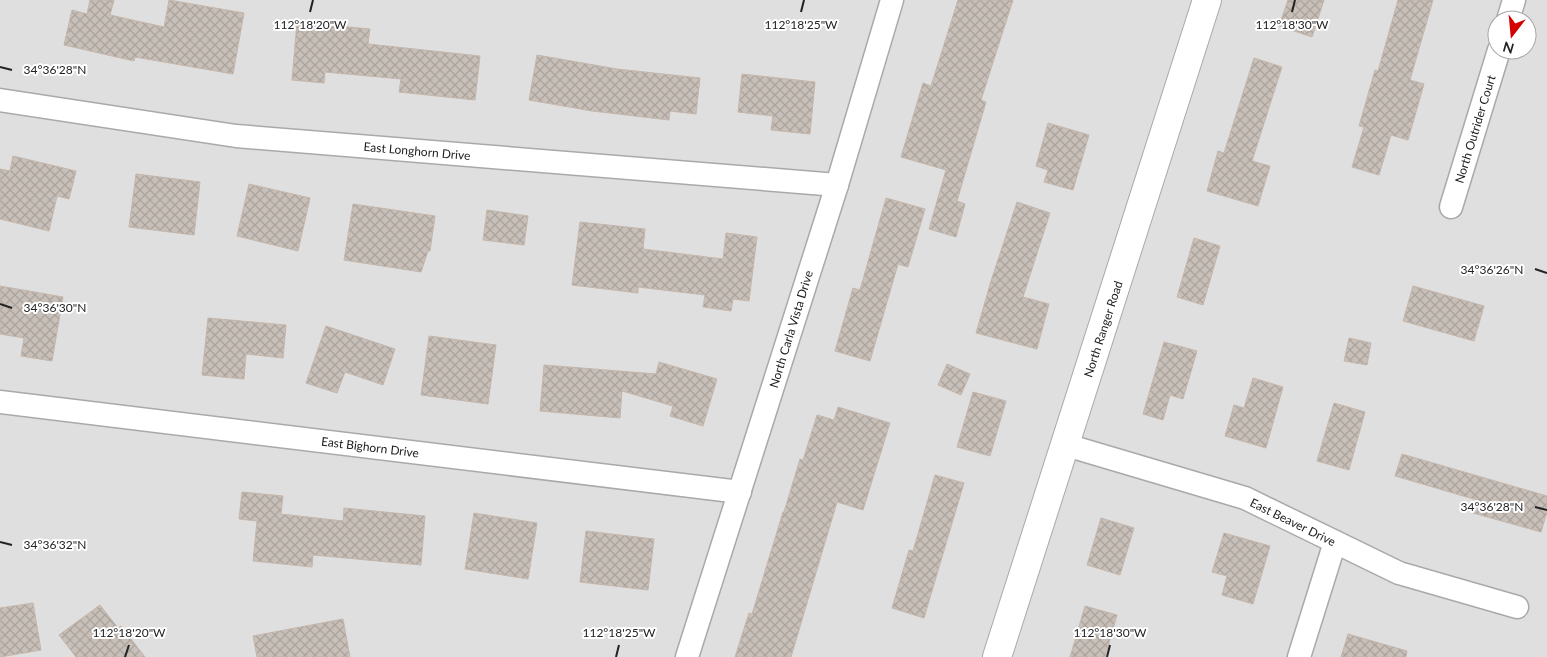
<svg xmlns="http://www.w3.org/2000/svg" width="1547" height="657" font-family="Lato,sans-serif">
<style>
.residential{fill:#e0dfdf;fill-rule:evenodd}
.building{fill:url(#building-cross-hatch);stroke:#c4b6ab}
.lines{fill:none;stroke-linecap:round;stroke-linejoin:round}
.minor-casing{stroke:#a9a9a9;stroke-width:25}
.tertiary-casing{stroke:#a9a9a9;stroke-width:30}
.minor{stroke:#fff;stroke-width:22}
.tertiary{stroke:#fff;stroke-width:28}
.ticks{fill:none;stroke:#222;stroke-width:2}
.labels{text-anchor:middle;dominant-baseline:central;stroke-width:4;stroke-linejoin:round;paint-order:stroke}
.street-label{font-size:12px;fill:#222;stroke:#fff}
.ticks-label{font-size:12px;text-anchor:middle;fill:#222;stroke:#fff;stroke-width:4;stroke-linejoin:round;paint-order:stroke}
</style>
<defs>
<pattern id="building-cross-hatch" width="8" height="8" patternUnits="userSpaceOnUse" patternTransform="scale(1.25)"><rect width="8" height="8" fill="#c7bfb8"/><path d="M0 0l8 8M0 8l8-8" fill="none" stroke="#aba49e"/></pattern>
</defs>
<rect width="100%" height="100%" fill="#f2efe9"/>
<path class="residential" d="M 0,0 L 1547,0 L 1547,657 L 0,657 ZM 1497,20 L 1527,20 L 1527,50 L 1497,50 Z"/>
<g class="building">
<polygon points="90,0 114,0 110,15 164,27 169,0 244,13 233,74 135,57 134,61 64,45 72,10 87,14"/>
<polygon points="958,0 1013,0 981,100 986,102 957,201 965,204 956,237 929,229 946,170 901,157 923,83 931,86"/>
<polygon points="1288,0 1324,0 1312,37 1279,26"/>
<polygon points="1398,0 1433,0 1410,80 1424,84 1408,140 1391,135 1379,175 1352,167 1364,127 1359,126 1375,70 1378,71"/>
<polygon points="297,22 370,29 368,44 480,56 475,100 399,92 401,79 325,72 324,83 292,80"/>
<polygon points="537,55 617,69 700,78 696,114 670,111 669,120 592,111 529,100"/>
<polygon points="1254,58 1282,67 1252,161 1270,166 1258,206 1207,191 1218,151 1224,153"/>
<polygon points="742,74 815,82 810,134 771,130 773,116 738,112"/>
<polygon points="1048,123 1089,135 1073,190 1044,182 1048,170 1036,166"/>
<polygon points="13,156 76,171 69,199 57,196 49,231 0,219 0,169 10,171"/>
<polygon points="136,174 200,182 194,235 129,227"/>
<polygon points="249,184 310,198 298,251 237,236"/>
<polygon points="886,198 925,209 908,267 898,264 870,361 835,351 853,288 860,290"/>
<polygon points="1017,202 1050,213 1023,297 1049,304 1037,349 976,333 991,281"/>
<polygon points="353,204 435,216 430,251 428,251 421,272 344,260"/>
<polygon points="487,210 528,216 524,245 483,240"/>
<polygon points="580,222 645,229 643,249 723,259 726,233 757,237 749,301 733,299 731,311 703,307 705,295 638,287 638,293 572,285"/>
<polygon points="1194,238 1220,246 1203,305 1177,297"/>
<polygon points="0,286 63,297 52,361 21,356 24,338 0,334"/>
<polygon points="1413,286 1484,306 1474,341 1403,321"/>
<polygon points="208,318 286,325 283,358 246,354 244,379 202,375"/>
<polygon points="326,326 395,349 383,385 345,372 337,393 306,383"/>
<polygon points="429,336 496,345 488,404 421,395"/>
<polygon points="1349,338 1371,343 1367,365 1344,361"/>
<polygon points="1164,342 1197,351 1183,399 1170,395 1163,420 1143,414"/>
<polygon points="659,362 717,379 703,426 670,416 673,406 622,391 620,418 540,411 544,365 656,374"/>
<polygon points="947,364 970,374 961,395 938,385"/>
<polygon points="1253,378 1283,387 1266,448 1225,436 1234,405 1244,408"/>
<polygon points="973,392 1006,401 990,456 957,447"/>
<polygon points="1334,403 1365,412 1349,470 1317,461"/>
<polygon points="838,407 890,423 863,510 837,502 791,657 735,657 749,613 752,614 783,512 784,512 800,459 803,460 817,415 834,420"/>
<polygon points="1402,454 1547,496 1547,512 1541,532 1473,513 1477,500 1395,476"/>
<polygon points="935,475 964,483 924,618 892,608 909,550 913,551"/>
<polygon points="242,492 283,496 281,514 343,521 344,508 425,516 421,565 313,555 312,567 253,561 257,521 239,519"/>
<polygon points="474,513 537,523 528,579 465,569"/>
<polygon points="1101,518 1134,528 1120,575 1087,565"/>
<polygon points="586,531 654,539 648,590 580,582"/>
<polygon points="1224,533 1270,546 1253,604 1222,595 1227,576 1212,572"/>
<polygon points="33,603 41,650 0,657 0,608"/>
<polygon points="100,605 118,628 121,626 145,657 76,657 59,635"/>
<polygon points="1085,606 1117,615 1105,657 1070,657"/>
<polygon points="343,619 350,657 257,657 253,636"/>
<polygon points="1348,634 1407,651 1406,657 1341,657"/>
</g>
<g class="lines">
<defs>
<g id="minor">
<polyline points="1508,20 1514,0"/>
<polyline points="0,100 236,136 837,185"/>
<polyline points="1451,207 1499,50"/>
<polyline points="0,402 740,492"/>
<polyline points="1066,445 1245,498 1399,573 1517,607"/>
<polyline points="687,657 837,185 892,0"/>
<polyline points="1299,657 1335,542"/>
</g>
<polyline id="tertiary" points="997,657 1207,0"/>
</defs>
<use href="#minor" class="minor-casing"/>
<use href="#tertiary" class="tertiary-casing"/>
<use href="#minor" class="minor"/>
<use href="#tertiary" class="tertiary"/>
</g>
<path class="ticks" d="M 310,12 L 313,0M 801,12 L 804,0M 1292,12 L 1295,0M 0,67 L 12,70M 1535,269 L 1547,273M 0,304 L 12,308M 1535,507 L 1547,510M 0,542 L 12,545M 125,657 L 129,645M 616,657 L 619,645M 1107,657 L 1110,645"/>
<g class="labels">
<g class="street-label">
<text transform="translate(1475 129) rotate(-73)">North Outrider Court</text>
<text transform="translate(417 151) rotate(5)">East Longhorn Drive</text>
<text transform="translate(791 329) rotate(-73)">North Carla Vista Drive</text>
<text transform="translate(1103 329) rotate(-72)">North Ranger Road</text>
<text transform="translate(370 447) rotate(7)">East Bighorn Drive</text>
<text transform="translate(1293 522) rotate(26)">East Beaver Drive</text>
</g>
</g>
<g class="ticks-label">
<text x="310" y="29">112°18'20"W</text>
<text x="801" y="29">112°18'25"W</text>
<text x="1292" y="29">112°18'30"W</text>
<text x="55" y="74">34°36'28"N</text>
<text x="1492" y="274">34°36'26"N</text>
<text x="55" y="312">34°36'30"N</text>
<text x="1492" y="511">34°36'28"N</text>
<text x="55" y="549">34°36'32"N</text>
<text x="129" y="637">112°18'20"W</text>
<text x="619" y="637">112°18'25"W</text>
<text x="1110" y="637">112°18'30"W</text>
</g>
<g transform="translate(1512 35) rotate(196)"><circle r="24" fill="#ffffff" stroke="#a7a7a7"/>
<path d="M0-4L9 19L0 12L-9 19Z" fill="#d40000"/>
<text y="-8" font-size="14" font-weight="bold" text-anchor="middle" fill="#222222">N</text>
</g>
</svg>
